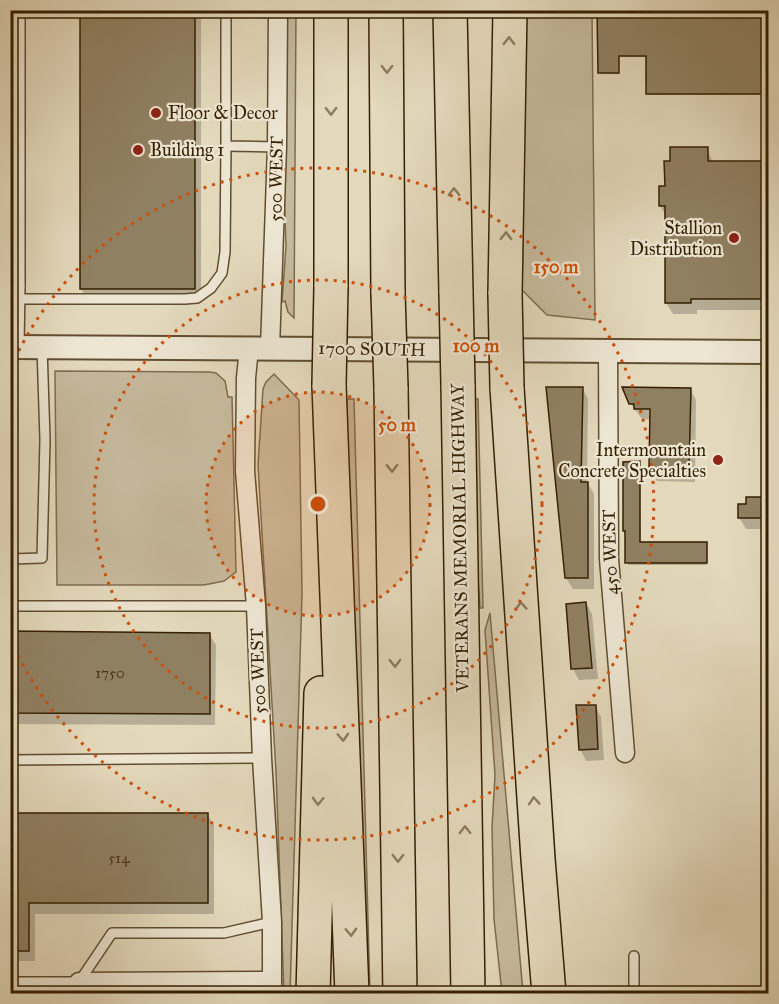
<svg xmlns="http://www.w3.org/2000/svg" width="779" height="1004" font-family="'IM FELL Great Primer',serif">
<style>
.green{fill:#c6b99c;stroke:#7e6c4e;stroke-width:1.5}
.shadow{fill:#0003}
.building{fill:#908062;stroke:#351f01;stroke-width:1.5}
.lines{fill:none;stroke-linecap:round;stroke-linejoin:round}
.service-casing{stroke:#614e30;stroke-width:12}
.minor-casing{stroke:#614e30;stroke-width:21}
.tertiary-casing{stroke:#614e30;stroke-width:26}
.motorway-casing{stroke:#351f01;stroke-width:36}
.service{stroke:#ede6d3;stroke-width:9}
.minor{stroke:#ede6d3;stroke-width:18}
.tertiary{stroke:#ede6d3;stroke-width:22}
.motorway{stroke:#e4d9bc;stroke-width:33}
.motorway-bridge-casing{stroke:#351f01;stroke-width:36;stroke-linecap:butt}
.motorway-bridge{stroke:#e4d9bc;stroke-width:33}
.oneway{stroke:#8c7c5e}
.ring{fill:none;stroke:#cd500a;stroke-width:3;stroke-dasharray:3 6}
.poi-dot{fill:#8f2418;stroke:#ede6d3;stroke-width:2}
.labels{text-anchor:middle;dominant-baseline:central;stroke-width:4.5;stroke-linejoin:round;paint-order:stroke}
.number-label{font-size:15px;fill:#4c3719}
.poi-label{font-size:18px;fill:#351f01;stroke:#ede6d3;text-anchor:start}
.street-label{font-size:18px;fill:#351f01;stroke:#ede6d3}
.centre{fill:#cd500a;stroke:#ede6d3;stroke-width:3}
.ring-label{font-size:18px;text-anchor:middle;font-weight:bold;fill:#cd500a;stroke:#ede6d3;stroke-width:4.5;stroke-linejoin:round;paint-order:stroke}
</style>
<rect width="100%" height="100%" fill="#e4d9bc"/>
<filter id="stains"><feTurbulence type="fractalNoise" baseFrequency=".00333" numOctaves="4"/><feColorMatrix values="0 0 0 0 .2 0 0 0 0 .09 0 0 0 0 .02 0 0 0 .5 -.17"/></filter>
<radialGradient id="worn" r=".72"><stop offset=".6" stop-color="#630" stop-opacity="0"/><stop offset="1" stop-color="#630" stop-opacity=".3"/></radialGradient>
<g class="green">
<polygon points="296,10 294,318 288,312 285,301 282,302 286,246 282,134 283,11"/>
<polygon points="560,10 592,11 595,320 547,315 522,290 526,11"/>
<polygon points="55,371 210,372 216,373 225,381 228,397 232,397 236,572 224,581 204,585 57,585"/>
<polygon points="274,374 299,400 302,594 290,994 284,993 276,772 258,465 263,389 266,382"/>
<polygon points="347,399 354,399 370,994 358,993"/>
<polygon points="471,399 478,399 483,608 480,608 474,520"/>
<polygon points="490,613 523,993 502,993 494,919 492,828 495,775 485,630"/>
</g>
<g class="shadow">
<polygon points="82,10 201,10 201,300 88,300 81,289"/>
<polygon points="599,10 768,10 768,95 648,95 647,57 619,57 619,74 601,74"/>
<polygon points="707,148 713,163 768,163 768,310 697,310 697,314 673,314 666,303 666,216 660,206 671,162"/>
<polygon points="761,387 768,387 768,530 766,529 746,529 739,517 748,505 761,498"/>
<polygon points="582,388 588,399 587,482 594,494 594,589 573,589 566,578"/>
<polygon points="690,389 696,400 695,482 657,481 651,470 652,420 642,419 630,403"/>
<polygon points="639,463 641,544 706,544 707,565 628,565 624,530"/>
<polygon points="586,603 592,614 598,679 579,680 573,669 567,605"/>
<polygon points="10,633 209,634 216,645 215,725 10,724"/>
<polygon points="595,706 601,717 604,760 586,761 580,749"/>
<polygon points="10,814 207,814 214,825 214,914 35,914 35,961 10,961"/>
</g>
<g class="building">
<rect x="80" y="10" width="115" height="279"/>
<polygon points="597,10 768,10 768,94 646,94 646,56 619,56 619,73 598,73"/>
<polygon points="670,147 708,147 708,161 768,161 768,299 691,299 691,303 665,303 665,206 659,206 659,186 665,186 664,161 670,161"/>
<polygon points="546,387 583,387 581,482 588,482 588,578 565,578"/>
<polygon points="622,387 691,388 689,471 649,470 650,409 634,409 634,404 629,404"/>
<polygon points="640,461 640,542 707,542 707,563 625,563 625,531 623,531 623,462"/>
<polygon points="746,497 768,497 768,518 738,518 738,504 746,504"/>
<polygon points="586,602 592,668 571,669 566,604"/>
<polygon points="10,631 210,633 210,714 10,713"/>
<polygon points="576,705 596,705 598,749 579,750"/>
<polygon points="10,813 208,813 208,903 29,903 29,951 10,951"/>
</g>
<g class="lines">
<defs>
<g id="service">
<polyline points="20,10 20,286"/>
<polyline points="226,10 226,146 277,147"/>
<polyline points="10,286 20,286 19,346"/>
<polyline points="20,299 185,299 197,298 211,288 222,273 225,252 226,146"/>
<polyline points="10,559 42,558 45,440 42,347"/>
<polyline points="10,606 256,606"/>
<polyline points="10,760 262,758"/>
<polyline points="634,956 634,994"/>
<polyline points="10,982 79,982"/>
<polyline points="71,994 112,933 224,933 272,922"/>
</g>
<g id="minor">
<polyline points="249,348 246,378 245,471 256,606 262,758 272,922 272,994"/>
<polyline points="270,348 277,147 278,10"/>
<polyline points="608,351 609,559 625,753"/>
<polyline points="79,982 272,981"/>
</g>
<polyline id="tertiary" points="10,347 768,352"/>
<g id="motorway">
<polyline points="331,10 331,287"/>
<polyline points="386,10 388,293"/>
<polyline points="450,10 456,293"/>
<polyline points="505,294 510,10"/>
<polyline points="329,385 352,994"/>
<polyline points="458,385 468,994"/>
<polyline points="391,388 400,994"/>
<polyline points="507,388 538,859 549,994"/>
<polyline points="313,994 321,693"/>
</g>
</defs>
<use href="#service" class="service-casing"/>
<use href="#minor" class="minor-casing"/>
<use href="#tertiary" class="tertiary-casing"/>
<use href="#motorway" class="motorway-casing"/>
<use href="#service" class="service"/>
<use href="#minor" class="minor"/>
<use href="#tertiary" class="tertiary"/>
<use href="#motorway" class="motorway"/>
<defs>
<g id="motorway-bridge">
<polyline points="388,293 391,388"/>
<polyline points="456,293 458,385"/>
<polyline points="505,294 507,388"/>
<polyline points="329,385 331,287"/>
</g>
</defs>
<use href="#motorway-bridge" class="motorway-bridge-casing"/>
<use href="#motorway-bridge" class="motorway-bridge"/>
</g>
<defs><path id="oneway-chevron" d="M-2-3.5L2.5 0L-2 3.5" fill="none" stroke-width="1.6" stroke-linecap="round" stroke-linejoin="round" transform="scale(1.5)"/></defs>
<g class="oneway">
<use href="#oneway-chevron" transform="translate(509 41) rotate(-89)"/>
<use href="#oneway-chevron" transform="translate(387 69) rotate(90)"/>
<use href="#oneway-chevron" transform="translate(331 111) rotate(90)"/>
<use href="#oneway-chevron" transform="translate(454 192) rotate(-91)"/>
<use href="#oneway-chevron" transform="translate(506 236) rotate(-89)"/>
<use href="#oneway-chevron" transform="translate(392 468) rotate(89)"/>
<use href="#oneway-chevron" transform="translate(521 606) rotate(-94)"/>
<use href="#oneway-chevron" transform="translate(395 663) rotate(89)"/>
<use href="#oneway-chevron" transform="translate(343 737) rotate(88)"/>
<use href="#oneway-chevron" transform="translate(318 801) rotate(92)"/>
<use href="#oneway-chevron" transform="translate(534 801) rotate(-94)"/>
<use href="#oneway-chevron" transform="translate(465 830) rotate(-91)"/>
<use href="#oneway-chevron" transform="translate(398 858) rotate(89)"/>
<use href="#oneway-chevron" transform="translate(351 932) rotate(88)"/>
</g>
<circle cx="318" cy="504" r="112" fill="#cd500a" fill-opacity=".12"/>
<g class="ring">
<circle cx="318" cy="504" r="112"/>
<circle cx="318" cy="504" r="224"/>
<path d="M11 367A336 336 0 1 1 11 641"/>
</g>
<g class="poi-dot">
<circle cx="156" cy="113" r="6"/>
<circle cx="138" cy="150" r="6"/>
<circle cx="734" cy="238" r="6"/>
<circle cx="718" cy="460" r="6"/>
</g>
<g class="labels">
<g class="number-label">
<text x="110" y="673">1750</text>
<text x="119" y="858">514</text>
</g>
<g class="poi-label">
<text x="168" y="113">Floor &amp; Decor</text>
<text x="150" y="150">Building 1</text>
<text x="722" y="228" text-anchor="end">Stallion<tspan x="722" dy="21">Distribution</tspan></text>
<text x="706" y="450" text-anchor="end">Intermountain<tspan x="706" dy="21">Concrete Specialties</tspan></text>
</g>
<g class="street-label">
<text transform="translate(276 179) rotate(-89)">500 WEST</text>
<text transform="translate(372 349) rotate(1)">1700 SOUTH</text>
<text transform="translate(460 538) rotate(-91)">VETERANS MEMORIAL HIGHWAY</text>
<text transform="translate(610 552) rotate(-92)">450 WEST</text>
<text transform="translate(258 671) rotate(-92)">500 WEST</text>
</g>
</g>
<circle cx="318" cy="504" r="9" class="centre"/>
<g class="ring-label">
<text x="556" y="273">150 m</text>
<text x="476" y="352">100 m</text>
<text x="397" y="431">50 m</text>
</g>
<rect width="779" height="1004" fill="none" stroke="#e4d9bc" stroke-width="36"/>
<rect x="12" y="12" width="755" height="980" fill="none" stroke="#351f01" stroke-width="3"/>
<rect x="18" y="18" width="743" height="968" fill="none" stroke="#351f01" stroke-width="1.5"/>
<rect width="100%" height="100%" filter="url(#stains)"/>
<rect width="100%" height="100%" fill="url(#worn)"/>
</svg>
